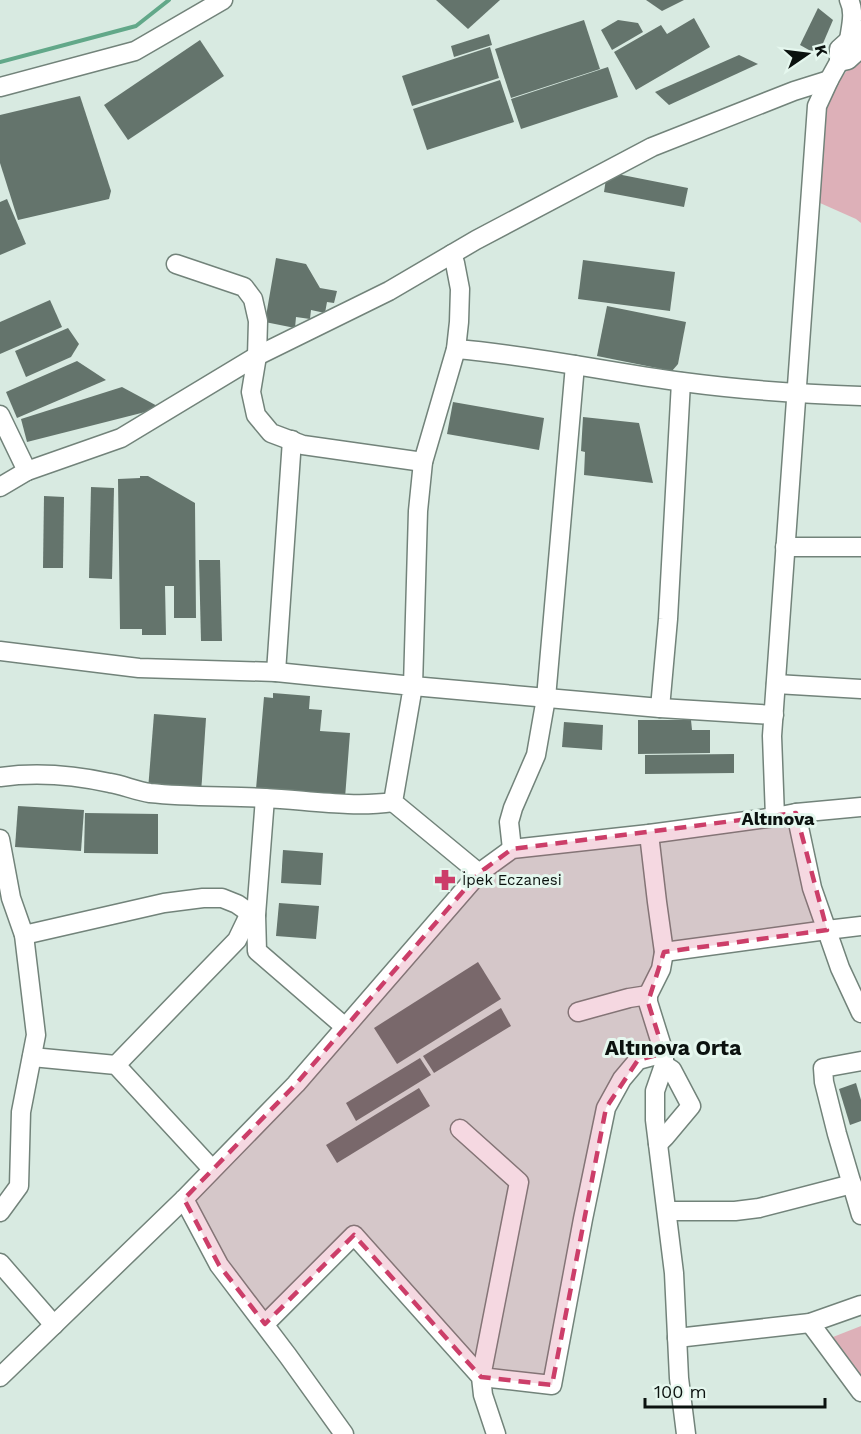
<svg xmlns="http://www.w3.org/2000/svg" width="861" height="1434" font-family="'Work Sans',sans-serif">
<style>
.green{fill:#ddb0b8}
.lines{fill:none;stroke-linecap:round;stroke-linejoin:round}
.stream{stroke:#62a889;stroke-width:4}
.building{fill:#64746c}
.minor-casing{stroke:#72837a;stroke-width:21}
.minor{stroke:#fff;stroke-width:18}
.marked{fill:#cc3e69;fill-opacity:0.2;stroke:#cc3e69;stroke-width:4.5;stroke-dasharray:12 8;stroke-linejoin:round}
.labels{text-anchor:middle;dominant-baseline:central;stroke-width:6;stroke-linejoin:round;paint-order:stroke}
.poi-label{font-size:15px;fill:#0b120f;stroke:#e5f7ee;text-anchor:start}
.quarter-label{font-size:18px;font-weight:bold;fill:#0b120f;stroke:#e5f7ee}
.district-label{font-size:21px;font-weight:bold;fill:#0b120f;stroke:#e5f7ee}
</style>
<rect width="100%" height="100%" fill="#d8eae1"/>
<g class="green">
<polygon points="861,58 861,223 856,219 820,203 818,190 819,109 853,62"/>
<polygon points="861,1326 861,1380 831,1341 833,1337"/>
</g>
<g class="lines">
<polyline class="stream" points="0,62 136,26 169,0"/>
</g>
<g class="building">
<polygon points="436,0 500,0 468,29"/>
<polygon points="646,0 684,0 662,11"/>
<polygon points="818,8 833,20 818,55 800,45"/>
<polygon points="694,18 710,47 636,90 614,52 661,25 667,34"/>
<polygon points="584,20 600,69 511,98 495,49"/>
<polygon points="618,20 638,23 643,32 612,50 601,30"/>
<polygon points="489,34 492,45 454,57 451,46"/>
<polygon points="200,40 224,76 128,140 104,105"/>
<polygon points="490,47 499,78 412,106 402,76"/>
<polygon points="739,55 758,64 669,105 655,92"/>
<polygon points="608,67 618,97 521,129 511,99"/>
<polygon points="500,80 514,122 427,150 413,109"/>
<polygon points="80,96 111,191 109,199 18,220 0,163 0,115"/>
<polygon points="607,172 688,188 684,207 604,192"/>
<polygon points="7,199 26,244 0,255 0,202"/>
<polygon points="276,258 306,264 320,288 337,291 334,303 327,302 325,313 311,310 310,319 296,317 295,328 265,322"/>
<polygon points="583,260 675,272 670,311 578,299"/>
<polygon points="50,300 62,327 0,354 0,322"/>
<polygon points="607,306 686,322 678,364 672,371 597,356"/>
<polygon points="68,328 79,344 71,357 26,377 15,351"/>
<polygon points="77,361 106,380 17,418 6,392"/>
<polygon points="122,387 161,408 27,442 21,419"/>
<polygon points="453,402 544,418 539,450 447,434"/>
<polygon points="583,417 639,423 653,483 584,475 585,452 581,451"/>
<polygon points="140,476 148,476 195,503 196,618 174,618 174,586 165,586 166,635 142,635 142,629 120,629 118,479 140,478"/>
<polygon points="91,487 114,488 112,579 89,578"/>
<polygon points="44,496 64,497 63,568 43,568"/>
<polygon points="199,560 220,560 222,641 201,641"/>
<polygon points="273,693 310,696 309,709 322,710 320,731 350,733 345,798 256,789 264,697 273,698"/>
<polygon points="154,714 206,718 201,794 148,790"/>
<polygon points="638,720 691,720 692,730 710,730 710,753 638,754"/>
<polygon points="564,722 603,725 602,750 562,747"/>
<polygon points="734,754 734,773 645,774 645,755"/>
<polygon points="18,806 84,810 81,851 15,847"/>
<polygon points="85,813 158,814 158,854 84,853"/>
<polygon points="283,850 323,853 321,885 281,883"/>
<polygon points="279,903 319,906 316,939 276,936"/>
<polygon points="478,962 501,999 397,1064 374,1028"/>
<polygon points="501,1008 511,1026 434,1073 423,1056"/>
<polygon points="420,1058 431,1075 356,1121 346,1103"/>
<polygon points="856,1083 861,1100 861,1121 850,1125 839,1089"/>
<polygon points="419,1088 430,1106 337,1163 326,1145"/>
</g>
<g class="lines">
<defs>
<g id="minor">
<path d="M 849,0 C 855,12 851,26 849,40"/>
<polyline points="839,62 848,60 861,48"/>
<polyline points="0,87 135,51 223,0"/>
<polyline points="452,254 455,263 460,289 459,322 456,349 423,462 418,511 413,686 660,708 774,715"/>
<polyline points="176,264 244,287 253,299 258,321 257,356 251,392 256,415 271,433 303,445 423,462"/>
<path d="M 456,349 C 532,355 607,372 683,382 C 743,390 800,394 861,396"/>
<polyline points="0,415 27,471 0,487"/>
<polyline points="27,471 121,438 257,356 389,291 476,240 652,147 794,91 829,80"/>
<polyline points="785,547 861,547"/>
<polyline points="0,651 139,668 276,672 413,686 393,802 479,873"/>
<polyline points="276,672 292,440"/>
<polyline points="776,684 861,689"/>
<polyline points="660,708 668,619 681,382"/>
<path d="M 0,777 C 36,772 74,775 110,783 C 123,785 136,791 150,793 C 188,797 226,796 265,798 C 307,800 351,808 393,802"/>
<polyline points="265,798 256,915 257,951 345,1027"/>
<polyline points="796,813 812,888 840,968 861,1013"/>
<polyline points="775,817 772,736 817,106 829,80 839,62 839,49 849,40 861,30"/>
<polyline points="649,834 657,902 664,952 661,969 648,995 648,1002 664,1053 664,1065 655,1091 655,1120 674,1273 679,1378 686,1434"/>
<polyline points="0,839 11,898 24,935 36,1035 21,1112 19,1186 0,1212"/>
<polyline points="512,849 509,822 513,808 536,755 546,698 575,365"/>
<polyline points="24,935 164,903 203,898 222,898 237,904 250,913 256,915"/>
<polyline points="664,952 827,930 861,926"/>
<polyline points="578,1012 629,998 648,995"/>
<polyline points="32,1057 116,1065 212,1169"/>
<polyline points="861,1061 823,1068 824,1082 837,1134 861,1215"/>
<polyline points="116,1065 237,940 250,913"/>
<polyline points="460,1129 519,1182 481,1377 552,1385 583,1219 606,1108 622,1079 638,1060 664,1053"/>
<polyline points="658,1144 665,1137 691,1106 672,1070 664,1065"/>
<polyline points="184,1199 219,1265 288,1356 344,1434"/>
<polyline points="667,1211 735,1211 759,1208 852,1184"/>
<polyline points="0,1263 54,1325"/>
<polyline points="810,1323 861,1392"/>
<polyline points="265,1324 354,1235 481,1377 483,1395 496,1434"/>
<polyline points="677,1338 810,1323 861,1305"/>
<polyline points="0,1377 184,1199 296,1084 479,873 512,849 649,834 775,817 796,813 861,807"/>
</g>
</defs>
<use href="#minor" class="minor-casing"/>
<use href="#minor" class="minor"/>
</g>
<path class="marked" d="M 796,813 L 827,930 L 664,952 L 648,1002 L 664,1053 L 638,1060 L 606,1108 L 552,1385 L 481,1377 L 354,1235 L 265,1324 L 219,1265 L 184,1199 L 296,1084 L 479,873 L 512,849 Z"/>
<defs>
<symbol id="pharmacy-bare" viewBox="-9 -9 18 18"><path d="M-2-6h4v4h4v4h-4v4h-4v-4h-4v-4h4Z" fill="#cc3e69" stroke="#e5f7ee" stroke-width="2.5" paint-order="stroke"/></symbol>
</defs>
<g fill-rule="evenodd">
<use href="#pharmacy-bare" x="430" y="865" width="30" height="30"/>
</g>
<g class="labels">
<g class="poi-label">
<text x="462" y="880">İpek Eczanesi</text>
</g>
<g class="quarter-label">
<text x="778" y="818">Altınova</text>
</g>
<g class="district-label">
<text x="673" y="1047">Altınova Orta</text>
</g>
</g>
<g transform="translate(807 54) rotate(76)" stroke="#e5f7ee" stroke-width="4.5" paint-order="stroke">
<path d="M0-4.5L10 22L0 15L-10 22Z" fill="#0b120f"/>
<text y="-9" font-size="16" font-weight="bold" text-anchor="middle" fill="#0b120f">K</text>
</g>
<path d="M645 1398v9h180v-9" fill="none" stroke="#0b120f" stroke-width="3"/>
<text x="654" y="1398" font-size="18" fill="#0b120f" stroke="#e5f7ee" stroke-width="4.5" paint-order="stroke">100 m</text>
</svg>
